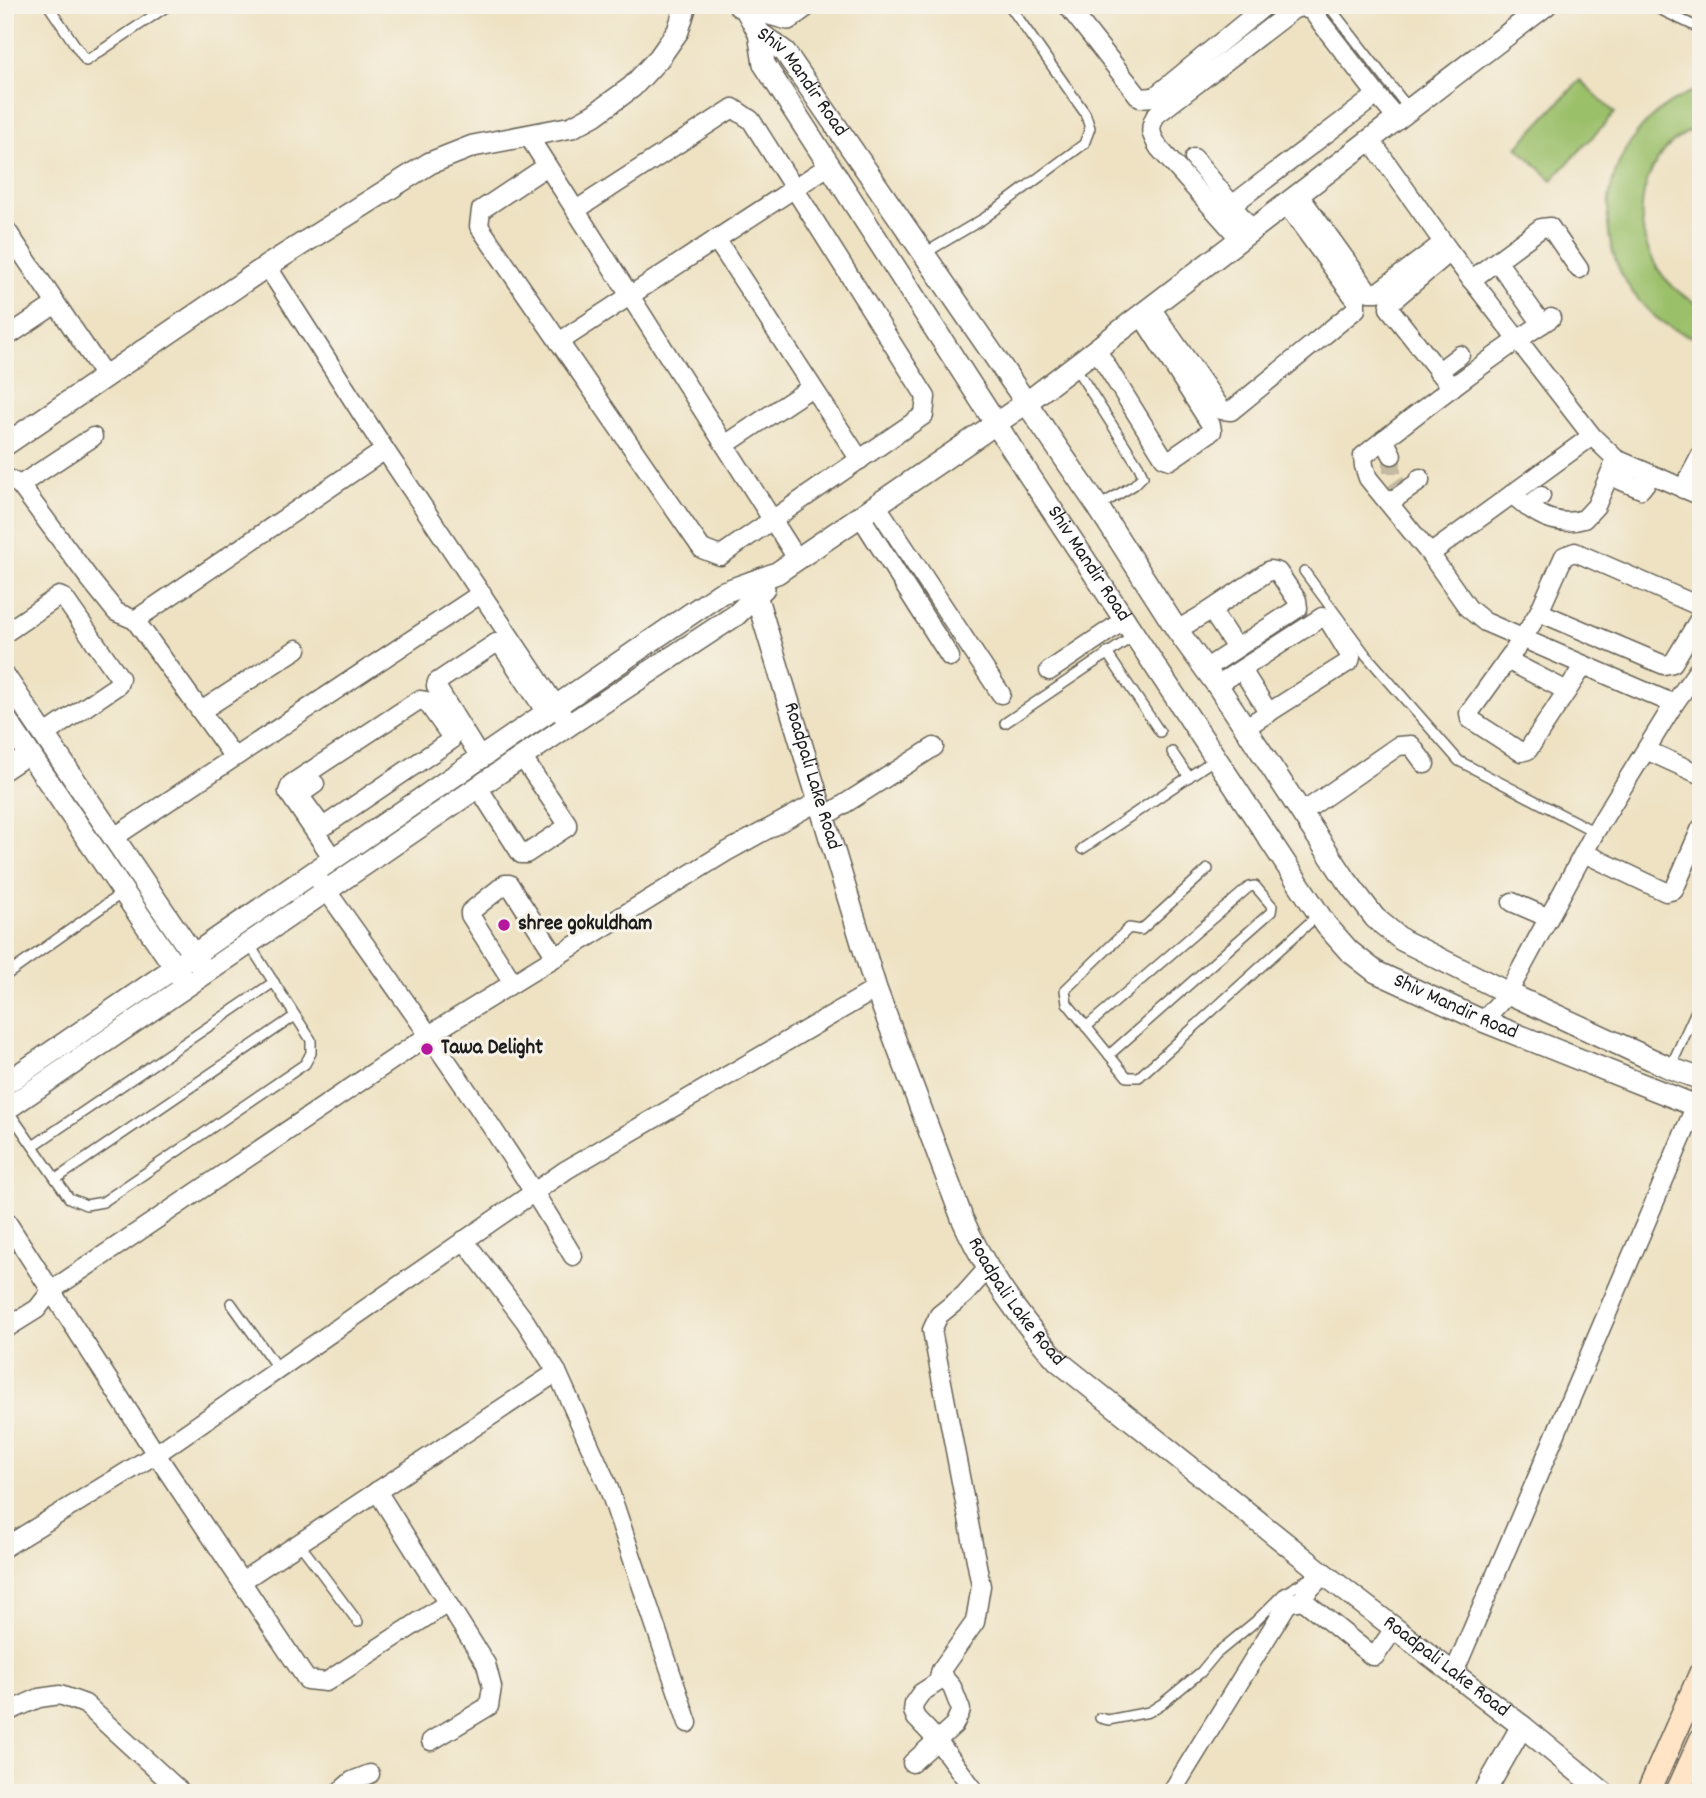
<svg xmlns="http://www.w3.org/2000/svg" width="1706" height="1798" font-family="Dekko,sans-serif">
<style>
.green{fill:#9bc06a;stroke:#5c6e43;stroke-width:2}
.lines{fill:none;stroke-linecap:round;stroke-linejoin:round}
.minor-tunnel{stroke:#c4baa2;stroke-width:18;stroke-dasharray:18 9;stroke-linecap:butt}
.service-casing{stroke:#666156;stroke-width:12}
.minor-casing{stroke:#666156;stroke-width:21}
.tertiary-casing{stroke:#666156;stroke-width:24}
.secondary-casing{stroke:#666156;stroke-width:26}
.service{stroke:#fff;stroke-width:9}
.minor{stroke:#fff;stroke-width:18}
.tertiary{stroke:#fff;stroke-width:21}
.secondary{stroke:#ffe4c6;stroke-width:23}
.poi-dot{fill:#b5179e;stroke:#f7f3e8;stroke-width:2.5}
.labels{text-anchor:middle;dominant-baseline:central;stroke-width:6;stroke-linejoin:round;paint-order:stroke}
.street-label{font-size:21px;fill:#1c1c1c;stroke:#f7f3e8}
.poi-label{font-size:21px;font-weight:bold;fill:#1c1c1c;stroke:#f7f3e8;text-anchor:start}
</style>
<rect width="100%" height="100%" fill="#f7f3e8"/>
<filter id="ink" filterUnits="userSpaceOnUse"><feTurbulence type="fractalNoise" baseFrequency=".0143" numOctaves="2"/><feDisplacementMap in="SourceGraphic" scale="14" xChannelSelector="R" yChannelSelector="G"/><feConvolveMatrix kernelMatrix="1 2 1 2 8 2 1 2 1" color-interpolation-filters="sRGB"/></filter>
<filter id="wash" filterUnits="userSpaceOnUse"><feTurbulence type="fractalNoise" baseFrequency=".00686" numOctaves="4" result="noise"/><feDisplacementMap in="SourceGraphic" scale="28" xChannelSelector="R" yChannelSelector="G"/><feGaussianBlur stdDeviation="1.57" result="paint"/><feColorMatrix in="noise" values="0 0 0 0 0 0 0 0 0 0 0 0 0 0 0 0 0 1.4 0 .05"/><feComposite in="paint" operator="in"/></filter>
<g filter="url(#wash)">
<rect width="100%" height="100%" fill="#eee2c3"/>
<g class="green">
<polygon points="1580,80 1615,113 1552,180 1517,147"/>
<path d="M 1701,88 L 1701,124 C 1688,131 1676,138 1666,149 C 1622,199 1640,279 1701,305 L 1701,341 C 1682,333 1665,327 1650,312 C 1575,241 1605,122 1701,88 Z"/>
</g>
</g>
<g filter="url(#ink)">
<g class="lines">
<polyline class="minor-tunnel" points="1392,455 1392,476 1401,489"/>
<defs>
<g id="service">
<polyline points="48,5 86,61 169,5"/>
<polyline points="1328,5 1409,109"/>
<polyline points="1655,5 1659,9 1701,29"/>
<polyline points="925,253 983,219 1084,144 1090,128 1085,113 1009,5"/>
<polyline points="1075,367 1139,467 1143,476 1134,485 1099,506"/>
<polyline points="1304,571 1366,655 1459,761 1595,832"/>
<polyline points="1107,653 1160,732"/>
<polyline points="1005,723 1135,635"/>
<polyline points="1172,752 1189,777"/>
<polyline points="1082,849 1215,759"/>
<polyline points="1208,869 1141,930 1129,928 1065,990 1067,1003 1127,1077 1139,1077 1318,915"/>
<polyline points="5,976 122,893"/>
<polyline points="1086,1027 1249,887 1255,886 1272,906 1271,912 1109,1055"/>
<polyline points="1670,1068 1701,1000"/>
<polyline points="7,1109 69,1198 86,1205 103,1202 305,1064 311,1053 311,1040 249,944"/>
<polyline points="33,1146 274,982"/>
<polyline points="56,1179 295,1016"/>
<polyline points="231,1303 278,1369"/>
<polyline points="299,1543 358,1622"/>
<polyline points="1100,1718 1108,1720 1149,1712 1163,1703 1201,1672 1216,1654 1256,1621 1283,1594 1313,1576"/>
</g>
<g id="minor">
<polyline points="1067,5 1140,98 1154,97 1266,5"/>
<polyline points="529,137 798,560"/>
<polyline points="1371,141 1450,252 1592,436 1616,459 1701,496"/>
<polyline points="1194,158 1232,205 1224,211"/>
<polyline points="547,166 481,210 479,226 702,549 720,556 924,415 926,397 751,120 733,108 576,210"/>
<polyline points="1299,195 1369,292 1378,292 1443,243"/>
<polyline points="5,228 105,376"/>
<polyline points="1252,230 1232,205 1377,95 1398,120"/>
<polyline points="716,239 860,460"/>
<path d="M 1240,239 L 1159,148 C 1151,135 1148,129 1156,115 L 1294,9 L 1302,7 L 1312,11 L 1377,95"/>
<polyline points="1450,252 1390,303 1389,308 1452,388"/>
<polyline points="1497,261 1542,324"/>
<polyline points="267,266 385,450 563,716"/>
<polyline points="1471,280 1541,228 1550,227 1579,269"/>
<polyline points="1151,308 1222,410 1231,411 1356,309 1356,300 1286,204"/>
<path d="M 1551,318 C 1486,360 1424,408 1363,456 L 1364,466 L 1368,478 L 1430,554 L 1468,608 L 1485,622 L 1674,704"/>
<polyline points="5,338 56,304"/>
<polyline points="559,342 830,165"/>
<polyline points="1096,349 1164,458 1170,460 1212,431 1211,425 1141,315"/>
<polyline points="1438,372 1460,355"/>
<polyline points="1384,439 1392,455"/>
<polyline points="725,445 812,387"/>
<polyline points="1627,464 1620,480 1641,489 1652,475"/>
<polyline points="5,477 20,485 88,577 116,612 135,620 233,756"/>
<polyline points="20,485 93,437"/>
<polyline points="1683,489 1701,455"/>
<path d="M 1512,494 C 1533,513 1555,528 1584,519 L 1596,506 L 1616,459"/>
<polyline points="1389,503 1420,481 1420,478"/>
<polyline points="877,506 1001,694"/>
<polyline points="1527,507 1541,496"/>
<polyline points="861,517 950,657"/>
<polyline points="1430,554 1592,436"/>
<polyline points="1701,607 1575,552 1564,556 1539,612 1664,665 1673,663 1701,616"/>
<polyline points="1211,610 1236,648"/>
<polyline points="1539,612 1523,638 1469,713 1470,719 1521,752 1528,750 1584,665"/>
<polyline points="135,620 385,450"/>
<polyline points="1177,630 1211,610 1270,570 1278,572 1297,600 1298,608 1205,669"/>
<polyline points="5,633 59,596 64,598 120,678 118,685 44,735"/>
<polyline points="1507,660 1567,691"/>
<polyline points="1242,670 1269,713"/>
<polyline points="1049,671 1126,619"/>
<polyline points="1217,685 1322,617 1327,618 1351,657 1350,661 1246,727"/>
<polyline points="201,711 297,649"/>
<polyline points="1646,750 1701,775"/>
<polyline points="481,759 436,686 437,682 496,643 500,643 547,714"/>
<polyline points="5,770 29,754"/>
<polyline points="315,784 301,794 302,799 321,825 326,825 450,741 450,735 426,701 419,700 291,784 288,792 334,860"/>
<polyline points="478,787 521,854 526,854 567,827 567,823 522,757"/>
<polyline points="1303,812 1398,746 1411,745 1425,764"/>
<polyline points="824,817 934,747"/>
<polyline points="113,838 482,593"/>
<polyline points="1584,853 1666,892 1674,890 1701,828"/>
<path d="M 314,873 C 403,998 494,1123 573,1256"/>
<polyline points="1512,902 1549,918"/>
<polyline points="513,983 470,915 470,912 505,884 509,884 556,957"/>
<polyline points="1483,1021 1508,993 1595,832 1674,704 1701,666"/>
<polyline points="5,1219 156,1454 307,1680 326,1682 446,1604"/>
<polyline points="464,1240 525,1321 557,1372 608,1486 688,1723"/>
<polyline points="5,1329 37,1309 52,1290 429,1035 726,852 819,801"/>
<polyline points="377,1491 486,1664 492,1687 489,1706 431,1741"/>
<polyline points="5,1547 156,1454 566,1170 876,989"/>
<polyline points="242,1581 557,1372"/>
<polyline points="1303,1600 1305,1594 1324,1574"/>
<polyline points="1453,1675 1701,1093"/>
<polyline points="5,1713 39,1698 60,1695 85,1704 182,1793"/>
<polyline points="912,1763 954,1725 961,1710 952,1687 940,1673"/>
<polyline points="974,1790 937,1740 916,1718 913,1711 914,1703 921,1693 938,1682 941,1670 975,1622 981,1586 932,1330 939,1315 964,1295 988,1268"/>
<polyline points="338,1793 352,1781 370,1774"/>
<polyline points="1171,1793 1288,1603 1303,1600 1372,1656 1375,1656 1394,1629"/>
</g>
<g id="tertiary">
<polyline points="739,6 788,19 807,5"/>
<path id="s1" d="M 745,8 L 759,33 L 764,64 L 1027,472 L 1326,925 L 1349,951 L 1376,972 L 1483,1021 L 1701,1108"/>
<path id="s2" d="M 759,33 L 785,52 L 1098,507 L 1177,630 L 1217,685 L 1346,880 L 1375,918 L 1402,940 L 1508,993 L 1670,1068 L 1701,1079"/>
<polyline points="5,445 267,266 430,163 473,146 572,127 594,115 632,87 659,58 678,31 686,5"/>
<path id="s3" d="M 752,582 L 876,989 L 962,1218 C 986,1272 1019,1318 1058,1361 L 1320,1571 L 1522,1726 L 1604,1793"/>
<polyline points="5,677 200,965"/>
<polyline points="5,718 182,978"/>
<polyline points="5,1084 721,593 777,573 1026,403 1546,5"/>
<polyline points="5,1110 569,725 736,615 764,588"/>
<polyline points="1484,1793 1522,1726"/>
</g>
<g id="secondary">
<polyline points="1648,1793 1701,1673"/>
<polyline points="1677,1793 1701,1740"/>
</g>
</defs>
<use href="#service" class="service-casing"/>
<use href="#minor" class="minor-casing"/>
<use href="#tertiary" class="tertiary-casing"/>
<use href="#secondary" class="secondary-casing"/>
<use href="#service" class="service"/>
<use href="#minor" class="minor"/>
<use href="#tertiary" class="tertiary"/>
<use href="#secondary" class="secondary"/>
</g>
</g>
<g class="poi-dot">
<circle cx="504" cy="925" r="7"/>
<circle cx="427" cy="1049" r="7"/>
</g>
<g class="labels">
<g class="street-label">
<text stroke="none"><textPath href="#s2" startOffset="66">Shiv Mandir Road</textPath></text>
<text stroke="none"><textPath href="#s1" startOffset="656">Shiv Mandir Road</textPath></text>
<text stroke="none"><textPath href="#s3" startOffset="203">Roadpali Lake Road</textPath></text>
<text stroke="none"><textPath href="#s1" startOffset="1244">Shiv Mandir Road</textPath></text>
<text stroke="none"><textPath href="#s3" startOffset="770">Roadpali Lake Road</textPath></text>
<text stroke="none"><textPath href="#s3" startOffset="1337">Roadpali Lake Road</textPath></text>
</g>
<g class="poi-label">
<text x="518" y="925">shree gokuldham</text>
<text x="441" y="1049">Tawa Delight</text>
</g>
</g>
<rect width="1706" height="1798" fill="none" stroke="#f7f3e8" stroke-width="28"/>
</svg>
